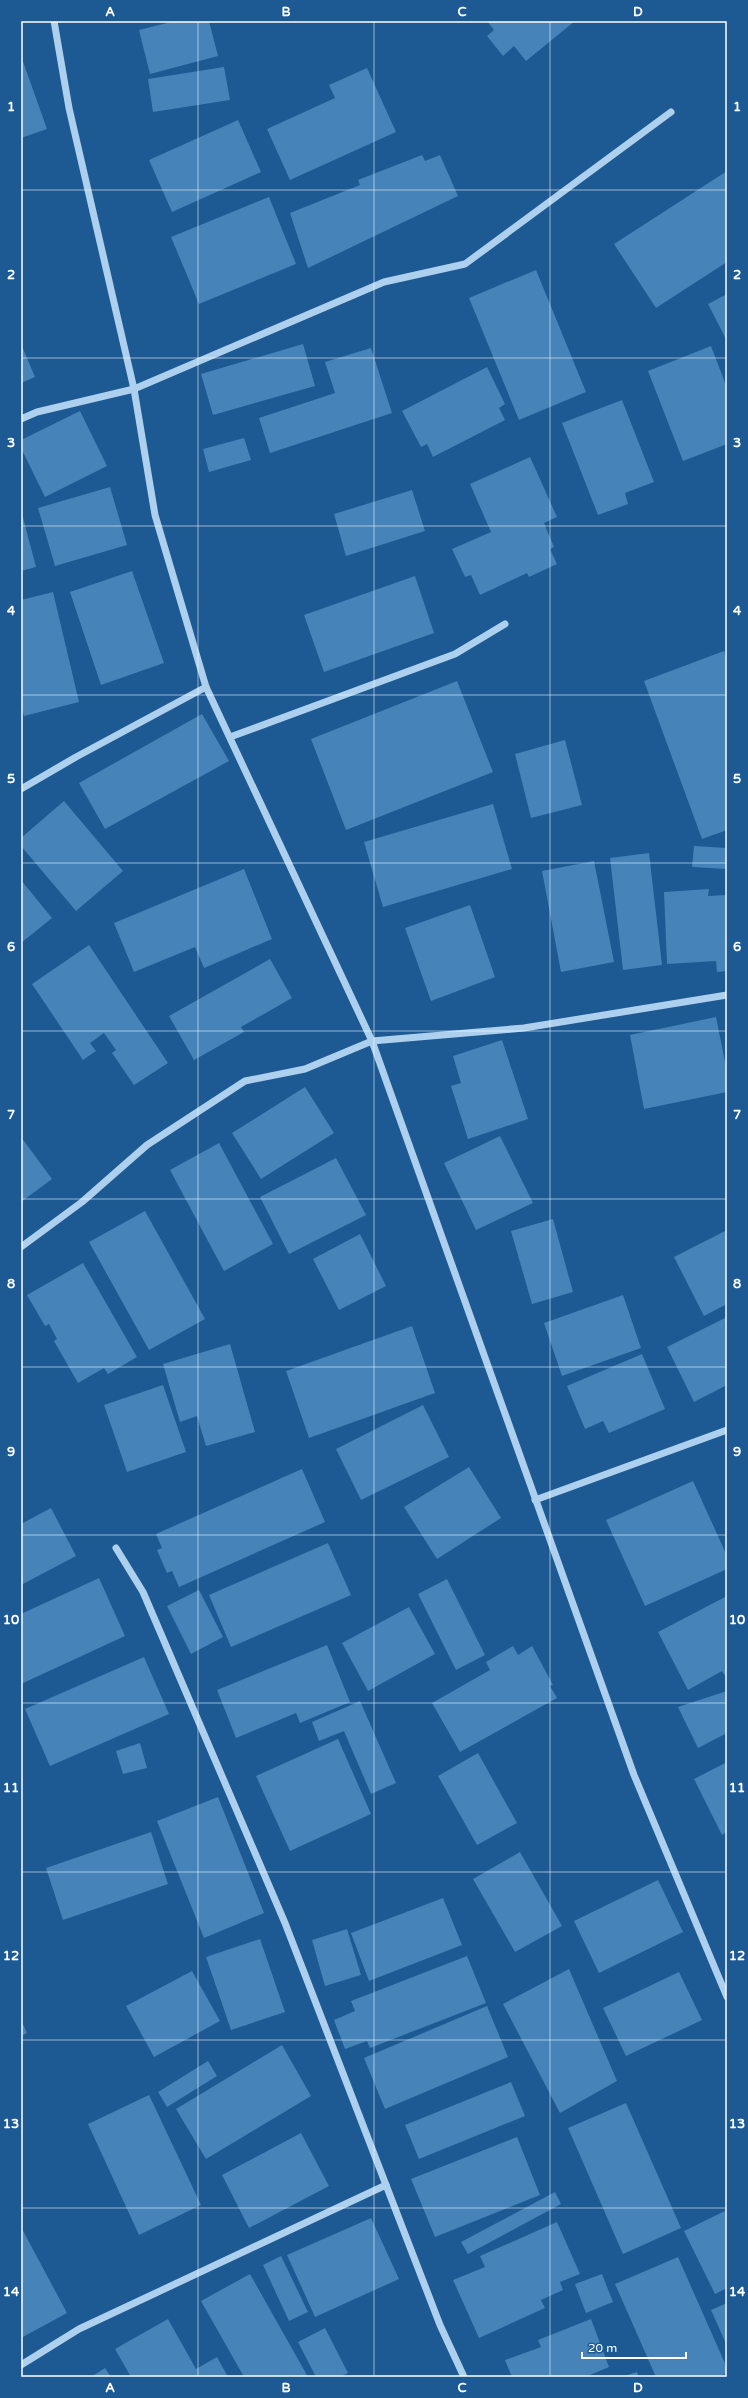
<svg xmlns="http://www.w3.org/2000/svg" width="748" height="2398" font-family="'Varela Round',sans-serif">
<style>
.building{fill:#4583b9}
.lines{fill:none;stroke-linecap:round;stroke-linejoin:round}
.minor{stroke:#add0ee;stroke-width:7}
.grid{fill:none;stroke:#fff;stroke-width:1;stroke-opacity:0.55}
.neatline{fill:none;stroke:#fff;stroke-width:1.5}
.grid-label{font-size:13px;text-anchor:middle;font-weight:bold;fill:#fff}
</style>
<rect width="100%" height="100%" fill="#1d5992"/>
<g class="building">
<polygon points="175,21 209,21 218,56 150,74 139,30"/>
<polygon points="487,21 575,21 526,61 514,46 503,56 487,36 494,30"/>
<polygon points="21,56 47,129 21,138"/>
<polygon points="224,67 230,100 153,112 148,79"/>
<polygon points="367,68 396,132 290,180 267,129 335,98 329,85"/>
<polygon points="238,120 261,172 172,212 149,160"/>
<polygon points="422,155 425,161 440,155 458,196 308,268 290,213 360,185 358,180"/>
<polygon points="727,171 727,262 656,308 614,244"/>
<polygon points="269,197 296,264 199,304 171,237"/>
<polygon points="536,270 586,392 519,420 469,298"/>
<polygon points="727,294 727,341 708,304"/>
<polygon points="21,344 35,377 21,383"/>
<polygon points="303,344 315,386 213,415 201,374"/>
<polygon points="711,346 727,388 727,444 683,461 648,371"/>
<polygon points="371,348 392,413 270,453 259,418 335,393 325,362"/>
<polygon points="487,367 505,404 499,408 505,420 433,457 427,444 421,447 402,411"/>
<polygon points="622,400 654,482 625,493 628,504 598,515 562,423"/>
<polygon points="80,411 107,466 45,497 21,448 21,440"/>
<polygon points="244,438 251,460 209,472 203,449"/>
<polygon points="530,457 557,517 544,523 554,547 550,549 557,564 529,577 527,573 480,595 471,575 465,577 452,549 491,532 470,484"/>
<polygon points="110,487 127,545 55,566 38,508"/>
<polygon points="412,490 425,531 346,556 334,514"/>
<polygon points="21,510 36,567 21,571"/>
<polygon points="132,571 164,663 101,685 70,592"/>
<polygon points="415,576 434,633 324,672 304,615"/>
<polygon points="53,592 79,702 24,716 21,706 21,600"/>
<polygon points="724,651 727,659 727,830 702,839 644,681"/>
<polygon points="457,681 493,772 346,830 311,739"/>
<polygon points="202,714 229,761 105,829 79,783"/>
<polygon points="565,740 582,805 531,818 515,754"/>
<polygon points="64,801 123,871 76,911 21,846 21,838"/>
<polygon points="493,804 512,869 383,907 364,842"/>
<polygon points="694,846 727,848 727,869 692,867"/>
<polygon points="649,853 662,965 623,970 610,858"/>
<polygon points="594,861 614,962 561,972 542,871"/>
<polygon points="244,869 272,939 204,968 195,947 134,972 114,923"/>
<polygon points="21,880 52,918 21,943"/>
<polygon points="709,889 708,896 727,895 727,971 717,972 716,961 667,964 664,892"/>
<polygon points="470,905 495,977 431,1001 405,928"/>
<polygon points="89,945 168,1063 134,1085 112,1053 116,1050 104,1033 90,1043 96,1051 83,1060 32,984"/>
<polygon points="270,959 292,998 241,1027 244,1032 194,1060 169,1016"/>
<polygon points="716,1017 727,1072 727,1092 644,1109 630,1035"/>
<polygon points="502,1040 528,1119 468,1139 451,1086 461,1083 453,1056"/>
<polygon points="305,1087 334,1133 261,1179 232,1133"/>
<polygon points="500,1136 533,1203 476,1230 444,1163"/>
<polygon points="21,1137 52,1179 21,1202"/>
<polygon points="219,1143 273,1244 224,1271 170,1170"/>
<polygon points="336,1158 366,1215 289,1254 260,1197"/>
<polygon points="145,1211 205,1319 149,1350 89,1242"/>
<polygon points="553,1219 573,1292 532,1304 511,1231"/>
<polygon points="727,1230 727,1304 704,1316 674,1257"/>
<polygon points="360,1234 386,1286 339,1310 313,1259"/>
<polygon points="83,1263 137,1357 108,1374 104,1368 78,1383 54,1341 57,1339 49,1324 45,1326 27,1295"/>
<polygon points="623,1295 641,1348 562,1376 544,1323"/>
<polygon points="727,1317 727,1385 694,1402 667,1347"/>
<polygon points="412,1326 435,1393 309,1438 286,1371"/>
<polygon points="230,1344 255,1432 206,1446 197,1416 180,1422 163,1364"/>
<polygon points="642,1354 665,1409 609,1433 603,1421 585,1429 567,1386"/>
<polygon points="163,1385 186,1452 127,1472 104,1405"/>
<polygon points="423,1405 449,1457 361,1500 336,1449"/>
<polygon points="469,1467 501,1518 437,1559 404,1507"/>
<polygon points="302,1469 325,1522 179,1587 172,1571 167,1573 157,1550 162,1548 156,1534"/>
<polygon points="693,1481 727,1556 727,1569 645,1606 606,1520"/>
<polygon points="51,1508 76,1556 21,1585 21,1524"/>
<polygon points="328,1543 351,1595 231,1647 209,1595"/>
<polygon points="99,1578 125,1636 21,1684 21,1614"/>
<polygon points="447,1579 485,1655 456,1670 418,1594"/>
<polygon points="199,1590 223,1637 191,1654 167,1606"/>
<polygon points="727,1596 727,1679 722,1671 688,1690 658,1632"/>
<polygon points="409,1607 435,1654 368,1691 342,1643"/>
<polygon points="327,1645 350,1702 300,1723 296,1713 236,1738 217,1690"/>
<polygon points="513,1646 518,1655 532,1646 553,1685 550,1686 557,1698 460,1752 432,1703 490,1670 486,1662"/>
<polygon points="144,1657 169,1714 50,1766 25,1709"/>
<polygon points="727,1691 727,1733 698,1748 678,1707"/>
<polygon points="360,1701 396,1783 371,1794 344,1731 319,1741 312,1722"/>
<polygon points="338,1739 371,1814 290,1851 256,1776"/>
<polygon points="140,1743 147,1768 123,1774 116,1751"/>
<polygon points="478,1753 517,1823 477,1845 438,1776"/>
<polygon points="727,1762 727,1832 722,1835 694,1779"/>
<polygon points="218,1797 264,1913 204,1938 157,1821"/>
<polygon points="151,1832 168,1884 63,1920 46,1868"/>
<polygon points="520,1852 562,1926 515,1952 473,1879"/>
<polygon points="658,1880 683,1932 599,1973 574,1921"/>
<polygon points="443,1898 462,1945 369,1981 351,1933"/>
<polygon points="347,1929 361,1975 325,1986 312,1940"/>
<polygon points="260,1939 285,2012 231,2030 206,1957"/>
<polygon points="467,1956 486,2003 370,2048 367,2041 345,2049 334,2020 355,2011 351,2001"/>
<polygon points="569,1969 617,2081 560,2113 503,2004"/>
<polygon points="192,1971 220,2021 154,2057 126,2006"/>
<polygon points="679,1972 702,2020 626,2056 603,2008"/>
<polygon points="487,2006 508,2057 385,2109 364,2058"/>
<polygon points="21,2020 27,2033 21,2036"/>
<polygon points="282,2045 311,2096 206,2159 176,2109"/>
<polygon points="208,2061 217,2076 167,2107 158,2092"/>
<polygon points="511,2082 525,2116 419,2159 405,2125"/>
<polygon points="149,2095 201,2205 139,2235 88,2124"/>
<polygon points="626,2103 681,2228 623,2254 568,2128"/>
<polygon points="301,2133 329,2186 249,2228 222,2175"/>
<polygon points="517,2137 540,2195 435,2237 411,2179"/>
<polygon points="555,2192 561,2204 468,2254 461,2242"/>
<polygon points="727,2210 727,2288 715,2294 684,2231"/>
<polygon points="371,2218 399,2279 315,2317 287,2255"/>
<polygon points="557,2222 580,2274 560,2282 563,2290 541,2300 545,2308 479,2338 453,2280 485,2267 480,2256"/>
<polygon points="21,2227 67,2313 21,2338"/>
<polygon points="281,2256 308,2312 289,2321 263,2265"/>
<polygon points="678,2257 727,2368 727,2373 719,2377 656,2377 615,2284"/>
<polygon points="250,2274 308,2377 244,2377 201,2301"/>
<polygon points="602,2274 613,2302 586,2313 575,2284"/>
<polygon points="727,2303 727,2346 711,2310"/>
<polygon points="168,2319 196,2369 217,2357 228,2377 131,2377 115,2349"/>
<polygon points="591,2319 609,2367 585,2377 512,2377 505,2360 541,2347 538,2340"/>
<polygon points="325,2328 348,2373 340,2377 316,2377 298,2342"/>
<polygon points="105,2368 111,2377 91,2377"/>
<polygon points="637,2372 639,2377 621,2377"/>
</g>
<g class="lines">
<g class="minor">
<polyline points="54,21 69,108 134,389 155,515 206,687 372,1041 634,1775 727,1997"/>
<polyline points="21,419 37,412 134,389 384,282 465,264 671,112"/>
<polyline points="230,737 455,654 505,624"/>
<polyline points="21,789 76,757 206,687"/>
<polyline points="21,1247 82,1202 147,1145 245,1081 305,1069 372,1041 524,1028 727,995"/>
<polyline points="535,1500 727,1430"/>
<polyline points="116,1548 143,1592 285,1923 440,2325 464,2377"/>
<polyline points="21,2365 79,2329 386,2185"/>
</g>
</g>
<path class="grid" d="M 198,21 L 198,2377M 374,21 L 374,2377M 550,21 L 550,2377M 21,190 L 727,190M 21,358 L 727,358M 21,526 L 727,526M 21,695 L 727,695M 21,863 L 727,863M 21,1031 L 727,1031M 21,1199 L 727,1199M 21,1367 L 727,1367M 21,1535 L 727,1535M 21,1703 L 727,1703M 21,1872 L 727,1872M 21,2040 L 727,2040M 21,2208 L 727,2208"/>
<rect width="748" height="2398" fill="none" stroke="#1d5992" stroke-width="44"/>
<path d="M582 2352v6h104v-6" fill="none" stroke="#ffffff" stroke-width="2"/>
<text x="588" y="2352" font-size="12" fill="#ffffff" stroke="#1d5992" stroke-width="3" paint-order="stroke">20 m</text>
<rect x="22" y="22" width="704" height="2354" class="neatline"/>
<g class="grid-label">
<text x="110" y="16">A</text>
<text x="286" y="16">B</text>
<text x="462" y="16">C</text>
<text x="638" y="16">D</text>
<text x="11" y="111">1</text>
<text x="737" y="111">1</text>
<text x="11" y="279">2</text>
<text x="737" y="279">2</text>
<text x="11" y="447">3</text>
<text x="737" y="447">3</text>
<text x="11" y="615">4</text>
<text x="737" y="615">4</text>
<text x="11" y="783">5</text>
<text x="737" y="783">5</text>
<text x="11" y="951">6</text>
<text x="737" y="951">6</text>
<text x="11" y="1119">7</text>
<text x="737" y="1119">7</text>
<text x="11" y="1288">8</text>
<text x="737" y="1288">8</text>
<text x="11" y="1456">9</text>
<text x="737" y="1456">9</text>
<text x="11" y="1624">10</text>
<text x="737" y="1624">10</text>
<text x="11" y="1792">11</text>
<text x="737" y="1792">11</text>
<text x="11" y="1960">12</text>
<text x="737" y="1960">12</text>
<text x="11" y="2128">13</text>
<text x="737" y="2128">13</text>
<text x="11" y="2296">14</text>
<text x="737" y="2296">14</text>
<text x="110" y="2392">A</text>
<text x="286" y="2392">B</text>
<text x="462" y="2392">C</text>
<text x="638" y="2392">D</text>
</g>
</svg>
